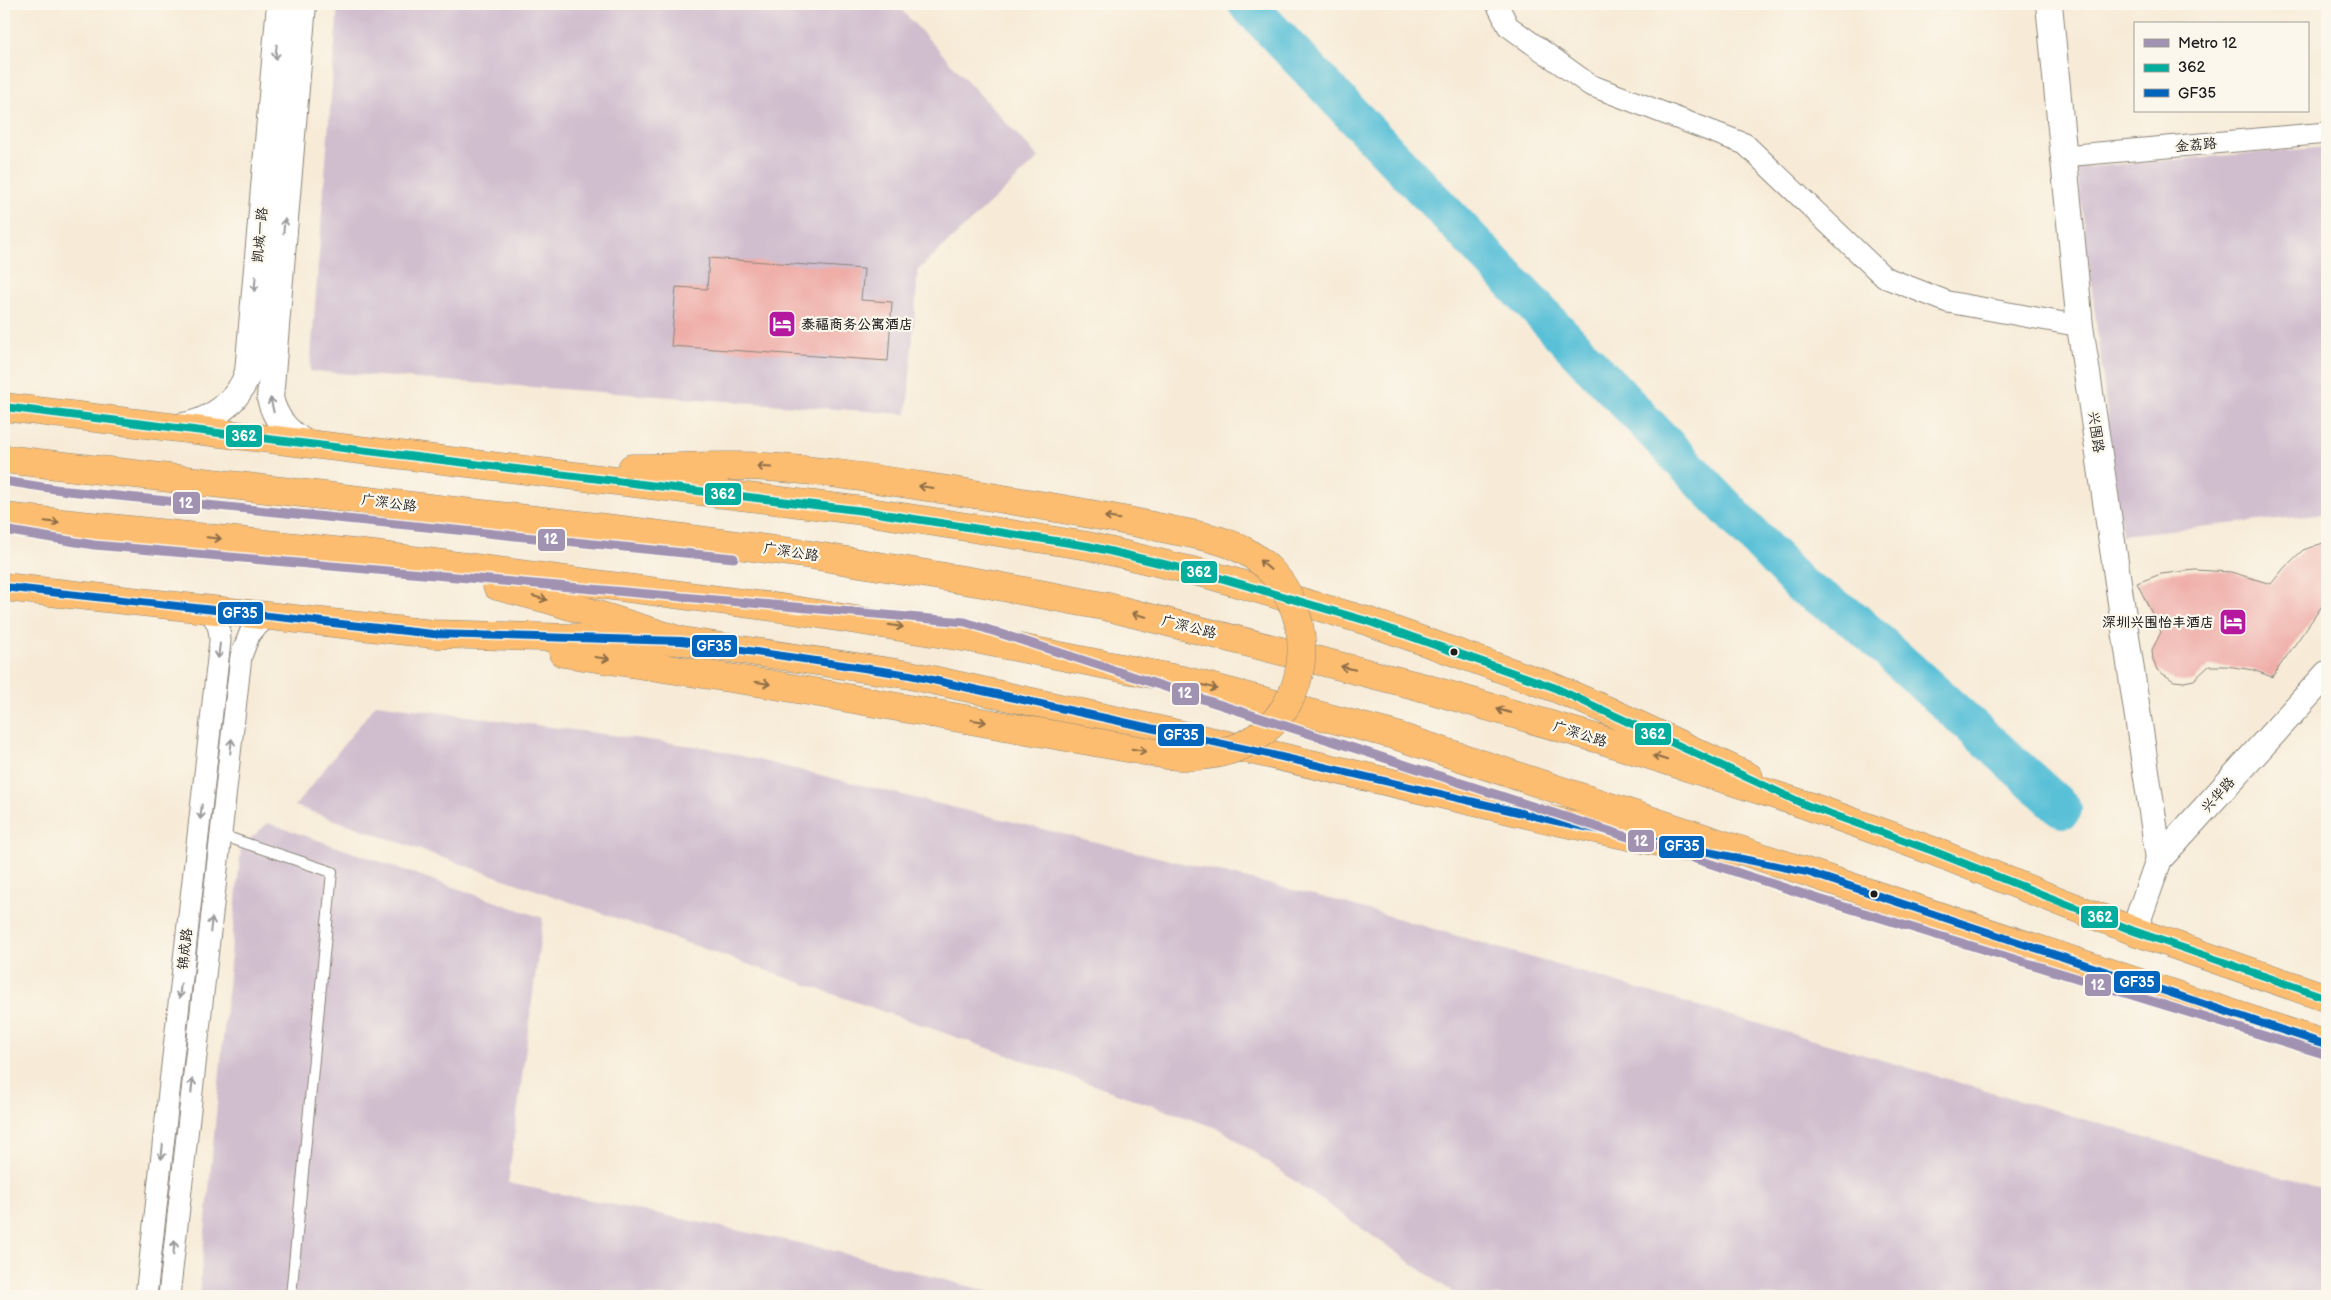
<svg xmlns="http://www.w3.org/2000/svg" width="2331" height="1300" font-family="'Balsamiq Sans','LXGW WenKai TC',sans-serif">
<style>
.industrial{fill:#d0bdce}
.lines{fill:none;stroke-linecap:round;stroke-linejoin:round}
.river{stroke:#59c0d7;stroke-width:38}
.building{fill:#efada8}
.service-casing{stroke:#8a847a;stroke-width:12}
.minor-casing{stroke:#8a847a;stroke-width:23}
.tertiary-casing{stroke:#8a847a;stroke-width:28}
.primary-casing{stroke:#8a847a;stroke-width:29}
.trunk-casing{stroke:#8a847a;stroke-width:29}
.service{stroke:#fff;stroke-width:10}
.minor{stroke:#fff;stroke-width:21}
.tertiary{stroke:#fff;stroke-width:26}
.primary{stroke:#fcbd6f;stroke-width:28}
.trunk{stroke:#fcbd6f;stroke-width:28}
.primary-bridge-casing{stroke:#8a847a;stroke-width:29;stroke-linecap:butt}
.primary-bridge{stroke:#fcbd6f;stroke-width:28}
.bus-1-casing{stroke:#fbf7ec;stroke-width:11}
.bus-2-casing{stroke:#fbf7ec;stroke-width:11}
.bus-1{stroke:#01ad9c;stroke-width:8}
.bus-2{stroke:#0065bd;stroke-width:8}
.metro-1-casing{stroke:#fbf7ec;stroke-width:12}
.metro-1{stroke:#a192b2;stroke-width:9}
.oneway{stroke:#999}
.oneway2{stroke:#8c6c46}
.bus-dot{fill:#1c1c1c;stroke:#fbf7ec;stroke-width:2}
.labels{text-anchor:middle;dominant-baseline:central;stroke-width:4.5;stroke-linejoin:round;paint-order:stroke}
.street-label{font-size:14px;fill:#1c1c1c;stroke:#fbf7ec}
.poi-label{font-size:14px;font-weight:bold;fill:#1c1c1c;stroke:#fbf7ec;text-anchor:start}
.line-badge{stroke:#fbf7ec;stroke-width:2}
.badge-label{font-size:14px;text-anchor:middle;font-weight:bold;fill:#fff}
</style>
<rect width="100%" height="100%" fill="#fbf7ec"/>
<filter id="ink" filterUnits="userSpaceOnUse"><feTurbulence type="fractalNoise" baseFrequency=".02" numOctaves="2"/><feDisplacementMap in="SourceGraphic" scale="10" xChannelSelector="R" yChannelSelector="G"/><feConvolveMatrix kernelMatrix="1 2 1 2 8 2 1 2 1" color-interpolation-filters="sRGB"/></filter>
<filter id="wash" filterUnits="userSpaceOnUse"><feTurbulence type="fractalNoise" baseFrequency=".0096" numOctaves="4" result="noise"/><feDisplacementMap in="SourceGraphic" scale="20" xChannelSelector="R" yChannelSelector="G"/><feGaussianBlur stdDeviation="1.12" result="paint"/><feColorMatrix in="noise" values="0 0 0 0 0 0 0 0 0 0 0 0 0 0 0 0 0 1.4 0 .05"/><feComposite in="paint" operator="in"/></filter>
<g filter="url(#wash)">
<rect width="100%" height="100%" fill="#f7ebd7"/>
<g class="industrial">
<polygon points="338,4 896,4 1039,158 918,270 907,414 310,371"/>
<polygon points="2327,147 2327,514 2122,535 2077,168"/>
<polygon points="376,704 709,748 1338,901 2327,1190 2327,1296 1458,1296 1222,1130 295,806"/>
<polygon points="268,823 543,918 508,1183 823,1248 1006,1296 199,1296 241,847"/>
</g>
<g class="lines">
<polyline class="river" points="1247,4 1800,585 1852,618 2063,809"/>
</g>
<g id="blocks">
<g class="building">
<polygon points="709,258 864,269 861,300 892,302 888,361 671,346 676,287 707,289"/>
<polygon points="2326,542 2327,599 2272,677 2253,670 2226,666 2209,666 2194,680 2184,682 2174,681 2157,670 2153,660 2152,650 2161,632 2137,583 2161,574 2195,570 2231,572 2271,584 2285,567 2303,550"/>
</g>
</g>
</g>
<g filter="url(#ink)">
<use href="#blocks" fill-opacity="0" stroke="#8a847a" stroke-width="1"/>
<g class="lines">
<defs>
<polyline id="service" points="221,835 332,872 291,1296"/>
<g id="minor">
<polyline points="1497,4 1508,26 1590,85 1745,144 1884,277 1948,302 2080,326"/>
<polyline points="2064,156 2327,133"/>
<path d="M 146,1296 L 220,641 C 220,626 216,617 204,608"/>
<polyline points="169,1296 241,656 250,633 269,615"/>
</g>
<g id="tertiary">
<polyline points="2049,4 2080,326 2159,859"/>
<path d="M 178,427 C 210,423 239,402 248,372 L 280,4"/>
<path d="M 302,441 C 285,430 275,418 270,398 L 303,4"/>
<polyline points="2134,931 2159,859 2327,674"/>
</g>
<g id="primary">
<polyline points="4,407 864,511 1088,546 1210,575 1367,621 1553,687 1604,709 1749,777"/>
<path d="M 632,468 C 677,468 721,464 766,467 C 835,471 905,484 974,494"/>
<polyline points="4,587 433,634 682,641 910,675 1264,753 1556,821 1727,856"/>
<polyline points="563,653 769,684 931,713"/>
</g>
<g id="trunk">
<polyline points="4,459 623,530 805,554 988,584 1108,607 1418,686 1599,739 1806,805 1933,851 2134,931 2327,998"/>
<polyline points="4,517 374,555 781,608 975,639 1187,681 1394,735 2327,1045"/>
<polyline points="497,586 547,599 682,641"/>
</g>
</defs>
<use href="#service" class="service-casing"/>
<use href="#minor" class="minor-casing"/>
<use href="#tertiary" class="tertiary-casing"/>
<use href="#primary" class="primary-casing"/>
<use href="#trunk" class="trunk-casing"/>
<use href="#service" class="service"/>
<use href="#minor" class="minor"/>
<use href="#tertiary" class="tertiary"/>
<use href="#primary" class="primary"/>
<use href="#trunk" class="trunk"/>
<defs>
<path id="primary-bridge" d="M 931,713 L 1167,755 C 1193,758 1217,757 1241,746 C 1318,710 1321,602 1253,556 C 1229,539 1196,535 1167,529 C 1103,515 1038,505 974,494"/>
</defs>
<use href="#primary-bridge" class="primary-bridge-casing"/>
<use href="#primary-bridge" class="primary-bridge"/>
<defs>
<polyline id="bus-1" points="4,407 864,511 1088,546 1210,575 1367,621 1553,687 1806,805 1933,851 2134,931 2327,998"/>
<polyline id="bus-2" points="4,587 433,634 682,641 910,675 1264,753 1556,821 1807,872 2327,1045"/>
</defs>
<use href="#bus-1" class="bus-1-casing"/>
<use href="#bus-2" class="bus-2-casing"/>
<use href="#bus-1" class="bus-1"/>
<use href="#bus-2" class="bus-2"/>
<defs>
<g id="metro-1">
<polyline points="4,481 68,491 734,558"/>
<polyline points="4,530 94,545 965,622 1819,899 2327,1055"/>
</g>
</defs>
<use href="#metro-1" class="metro-1-casing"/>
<use href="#metro-1" class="metro-1"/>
</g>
<defs><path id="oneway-shaft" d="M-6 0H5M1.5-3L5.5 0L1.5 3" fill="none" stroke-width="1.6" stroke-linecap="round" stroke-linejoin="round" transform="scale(1.25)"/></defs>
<g class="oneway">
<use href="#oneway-shaft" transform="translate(276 52) rotate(95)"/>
<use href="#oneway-shaft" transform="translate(284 226) rotate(-85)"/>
<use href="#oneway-shaft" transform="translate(255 284) rotate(95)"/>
<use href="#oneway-shaft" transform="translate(272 405) rotate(-103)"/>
<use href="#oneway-shaft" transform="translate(219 651) rotate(97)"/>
<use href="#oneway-shaft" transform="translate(231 746) rotate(-84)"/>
<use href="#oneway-shaft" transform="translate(201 812) rotate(96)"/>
<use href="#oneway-shaft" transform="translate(211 925) rotate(-84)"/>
<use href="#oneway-shaft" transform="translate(180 991) rotate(96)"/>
<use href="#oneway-shaft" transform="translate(192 1086) rotate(-84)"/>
<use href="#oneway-shaft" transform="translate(162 1152) rotate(96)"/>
<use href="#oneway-shaft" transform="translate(174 1248) rotate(-84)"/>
</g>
<g class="oneway2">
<use href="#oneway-shaft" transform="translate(764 467) rotate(-177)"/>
<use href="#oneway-shaft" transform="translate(926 487) rotate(-172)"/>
<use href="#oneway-shaft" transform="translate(1112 518) rotate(-170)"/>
<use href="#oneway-shaft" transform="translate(52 522) rotate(6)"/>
<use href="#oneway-shaft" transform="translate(214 538) rotate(6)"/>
<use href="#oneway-shaft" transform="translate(1265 565) rotate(-139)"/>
<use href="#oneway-shaft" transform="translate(540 598) rotate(15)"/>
<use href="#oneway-shaft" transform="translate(1139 615) rotate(-166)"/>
<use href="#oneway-shaft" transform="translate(896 626) rotate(9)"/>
<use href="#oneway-shaft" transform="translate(602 658) rotate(8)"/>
<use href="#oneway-shaft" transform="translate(1348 668) rotate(-166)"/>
<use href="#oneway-shaft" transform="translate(763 683) rotate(9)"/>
<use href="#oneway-shaft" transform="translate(1210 687) rotate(15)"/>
<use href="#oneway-shaft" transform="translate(1504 711) rotate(-164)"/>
<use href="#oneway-shaft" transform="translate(979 721) rotate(10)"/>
<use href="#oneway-shaft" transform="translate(1139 750) rotate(10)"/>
<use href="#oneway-shaft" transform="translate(1660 758) rotate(-162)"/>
</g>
</g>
<defs>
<symbol id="hotel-square" viewBox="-11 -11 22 22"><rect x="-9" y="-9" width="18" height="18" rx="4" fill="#b5179e" stroke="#fbf7ec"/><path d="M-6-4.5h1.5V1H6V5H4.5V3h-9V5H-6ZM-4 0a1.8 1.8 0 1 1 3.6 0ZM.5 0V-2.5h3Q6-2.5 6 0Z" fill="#fff"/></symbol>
</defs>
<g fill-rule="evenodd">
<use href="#hotel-square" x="766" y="308" width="32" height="32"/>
<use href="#hotel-square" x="2217" y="606" width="32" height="32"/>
</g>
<g class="bus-dot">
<circle cx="1454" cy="652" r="4.5"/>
<circle cx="1874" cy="894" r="4.5"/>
</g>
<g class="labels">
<g class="street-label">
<text transform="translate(2196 145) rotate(-5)">金荔路</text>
<text transform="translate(260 235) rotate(-85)">凯城一路</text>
<text transform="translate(2096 432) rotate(82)">兴围路</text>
<text transform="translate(389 503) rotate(7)">广深公路</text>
<text transform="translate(791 552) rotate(8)">广深公路</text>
<text transform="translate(1189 627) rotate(14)">广深公路</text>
<text transform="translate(1580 734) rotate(17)">广深公路</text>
<text transform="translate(2218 795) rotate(-48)">兴华路</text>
<text transform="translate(185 949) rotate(-84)">锦成路</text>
</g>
<g class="poi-label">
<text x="801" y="324">泰福商务公寓酒店</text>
<text x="2214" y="622" text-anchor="end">深圳兴围怡丰酒店</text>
</g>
</g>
<g class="line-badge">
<rect x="225" y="424" width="38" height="24" rx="5" fill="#01ad9c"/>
<rect x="704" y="482" width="38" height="24" rx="5" fill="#01ad9c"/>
<rect x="172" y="491" width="29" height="24" rx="5" fill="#a192b2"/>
<rect x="537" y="528" width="29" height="24" rx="5" fill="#a192b2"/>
<rect x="1180" y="560" width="38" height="24" rx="5" fill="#01ad9c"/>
<rect x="217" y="601" width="47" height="24" rx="5" fill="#0065bd"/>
<rect x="691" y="634" width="47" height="24" rx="5" fill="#0065bd"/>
<rect x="1171" y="682" width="29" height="24" rx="5" fill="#a192b2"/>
<rect x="1634" y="722" width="38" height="24" rx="5" fill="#01ad9c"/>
<rect x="1157" y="723" width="48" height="24" rx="5" fill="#0065bd"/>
<rect x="1627" y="829" width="28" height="24" rx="5" fill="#a192b2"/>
<rect x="1658" y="835" width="47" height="24" rx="5" fill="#0065bd"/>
<rect x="2080" y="905" width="39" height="24" rx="5" fill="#01ad9c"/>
<rect x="2113" y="970" width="48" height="24" rx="5" fill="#0065bd"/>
<rect x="2084" y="973" width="28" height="24" rx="5" fill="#a192b2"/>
</g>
<g class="badge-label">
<text x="244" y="441">362</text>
<text x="723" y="499">362</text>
<text x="186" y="508">12</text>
<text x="551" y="544">12</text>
<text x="1199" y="577">362</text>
<text x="240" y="618">GF35</text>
<text x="714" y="651">GF35</text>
<text x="1185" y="698">12</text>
<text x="1653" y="739">362</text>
<text x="1181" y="740">GF35</text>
<text x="1641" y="846">12</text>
<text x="1682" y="851">GF35</text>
<text x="2100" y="922">362</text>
<text x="2137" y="987">GF35</text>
<text x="2098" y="990">12</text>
</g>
<rect width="2331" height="1300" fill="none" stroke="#fbf7ec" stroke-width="20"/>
<rect x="2134" y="22" width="175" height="90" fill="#fbf7ec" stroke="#a29f99"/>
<rect x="2144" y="39" width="25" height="8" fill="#a192b2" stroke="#a29f99"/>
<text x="2178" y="48" font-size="15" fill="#1c1c1c">Metro 12</text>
<rect x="2144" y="64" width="25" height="8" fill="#01ad9c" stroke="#a29f99"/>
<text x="2178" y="72" font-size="15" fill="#1c1c1c">362</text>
<rect x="2144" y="89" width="25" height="8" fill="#0065bd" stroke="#a29f99"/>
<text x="2178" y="98" font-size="15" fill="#1c1c1c">GF35</text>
</svg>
